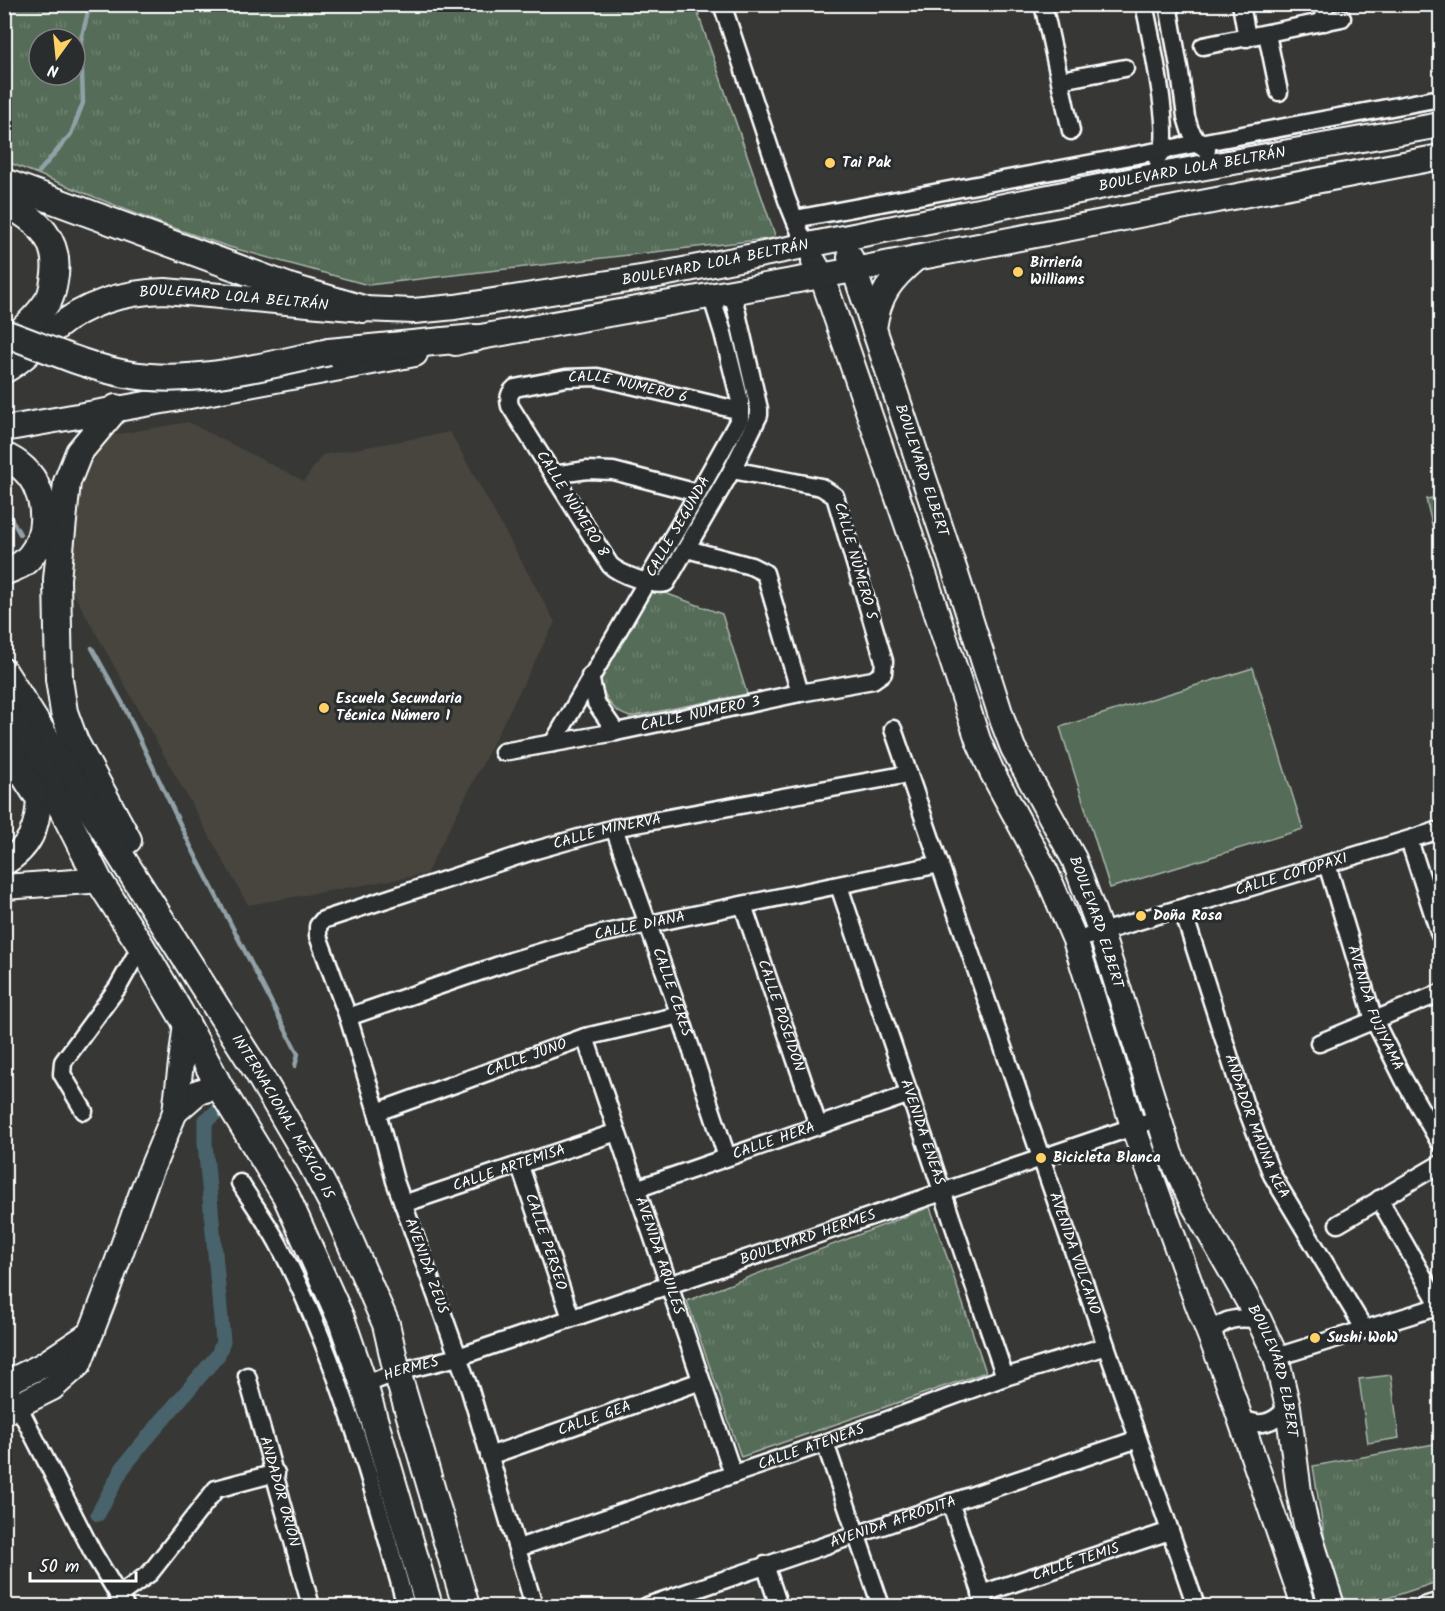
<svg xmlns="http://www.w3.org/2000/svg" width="1445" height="1611" font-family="Kalam,sans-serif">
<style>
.built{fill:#46453e}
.grass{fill:url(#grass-tufts);stroke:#aab6ac;stroke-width:1.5;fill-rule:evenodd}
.pitch{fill:#556c58;stroke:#aab6ac;stroke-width:1.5}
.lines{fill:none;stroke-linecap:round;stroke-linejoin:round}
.stream{stroke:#91a1a7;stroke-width:4.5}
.canal{stroke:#48636c;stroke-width:15}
.street-casing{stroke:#fff;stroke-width:21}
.secondary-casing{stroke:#fff;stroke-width:28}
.primary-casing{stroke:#fff;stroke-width:30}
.street{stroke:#2a2d2e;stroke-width:16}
.secondary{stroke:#2a2d2e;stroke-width:24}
.primary{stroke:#2a2d2e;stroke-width:26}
.primary-bridge-casing{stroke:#fff;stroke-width:30;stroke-linecap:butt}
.primary-bridge{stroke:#2a2d2e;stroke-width:26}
.poi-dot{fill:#ffd166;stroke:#2a2d2e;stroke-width:2}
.labels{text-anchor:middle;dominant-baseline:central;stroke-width:6;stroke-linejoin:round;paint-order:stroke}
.poi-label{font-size:15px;font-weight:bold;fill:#fff;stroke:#2a2d2e;text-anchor:start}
.street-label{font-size:15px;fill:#fff;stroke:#2a2d2e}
</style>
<defs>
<pattern id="grass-tufts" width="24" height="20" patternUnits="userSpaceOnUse" patternTransform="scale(1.5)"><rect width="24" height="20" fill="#556c58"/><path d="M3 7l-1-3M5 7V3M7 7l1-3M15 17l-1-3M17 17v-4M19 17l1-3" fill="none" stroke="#6e8271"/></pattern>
</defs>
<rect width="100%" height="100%" fill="#373835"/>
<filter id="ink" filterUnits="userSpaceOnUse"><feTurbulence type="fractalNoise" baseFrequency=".0167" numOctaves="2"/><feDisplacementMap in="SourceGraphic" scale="12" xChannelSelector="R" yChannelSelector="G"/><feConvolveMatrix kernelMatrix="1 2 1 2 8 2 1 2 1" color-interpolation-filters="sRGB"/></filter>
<g filter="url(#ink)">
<polygon class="built" points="188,422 304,481 322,455 450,432 555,622 426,874 248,905 70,587 79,487 88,460 99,443 113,435"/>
<g class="grass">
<path d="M 4,5 L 695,5 L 776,238 L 368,285 L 229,247 L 154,221 L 5,161 ZM 39,39 L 75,39 L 75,75 L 39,75 Z"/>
<path d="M 646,586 L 722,614 L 747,694 L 630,717 C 610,711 603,695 600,676 Z"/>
<polygon points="930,1207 986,1372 741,1457 687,1301"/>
<polygon points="1440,1443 1440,1581 1364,1606 1346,1606 1325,1540 1313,1466"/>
</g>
<g class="pitch">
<polygon points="1440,497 1440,559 1426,499"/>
<polygon points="1253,668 1303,829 1110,888 1060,727"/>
<polygon points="1391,1375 1399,1438 1368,1443 1359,1379"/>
</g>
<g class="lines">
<g class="stream">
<polyline points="39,172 71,134 83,103 81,40 90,4"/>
<polyline points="4,506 20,534"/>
<polyline points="92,648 123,704 190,845 298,1054 295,1066"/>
</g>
<polyline class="canal" points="98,1514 122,1469 141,1445 218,1355 223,1341 205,1143 205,1121 227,1104"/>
<defs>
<g id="street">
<polyline points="722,4 787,200 806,247"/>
<polyline points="1043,4 1071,131"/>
<path d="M 1144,4 C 1150,32 1171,129 1162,151 C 1160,154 1158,156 1157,159"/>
<polyline points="1168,4 1180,73 1186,117 1190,130 1199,144 1207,150"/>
<polyline points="1241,4 1247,38"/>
<polyline points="1324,4 1325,22"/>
<polyline points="1267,34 1279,92"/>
<polyline points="1203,46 1342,18"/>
<polyline points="1061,80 1125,68"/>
<polyline points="795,219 1440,98"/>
<path id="s1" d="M 732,291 L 759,409 L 759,415 L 732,470 L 666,583 C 654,587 619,574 610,565 L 510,406 C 508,398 509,393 515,388 L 566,378 L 597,377 L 741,411"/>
<polyline points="553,475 587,470 613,471 698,493"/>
<polyline points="687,549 751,566 765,573 800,693"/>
<polyline points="590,676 596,703 616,732"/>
<path id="s2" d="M 893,729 L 1196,1606"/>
<path id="s3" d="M 553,743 L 698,493 L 740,418 L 740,401 L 723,333 L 711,295"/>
<path id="s4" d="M 503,752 L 616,732 L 800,693 L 873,680 L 883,673 L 884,661 L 835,496 L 821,487 L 732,470"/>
<path id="s5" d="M 614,828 L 680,1015 L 727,1157"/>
<polyline points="1409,840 1440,935"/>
<path id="s6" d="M 1327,864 L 1374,1020 L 1404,1080 L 1440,1143"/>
<path id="s7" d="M 839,886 L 1005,1377"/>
<path id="s8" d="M 743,905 L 818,1125"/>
<path id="s9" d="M 1182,908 L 1244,1102 L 1272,1175 L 1365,1330"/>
<path id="s10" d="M 1075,940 L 1440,830"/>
<path id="s11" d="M 348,1017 L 511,961 L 601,934 L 940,864"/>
<path id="s12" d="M 585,1037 L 733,1474"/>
<polyline points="1319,1043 1440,993"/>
<polyline points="84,1111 62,1074 63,1062 118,987 141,946"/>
<path id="s13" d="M 377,1112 L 585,1037 L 680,1015"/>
<path id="s14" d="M 520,1166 L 571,1318"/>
<path d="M 240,1183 C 253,1204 268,1224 279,1245 C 338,1359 372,1483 406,1606"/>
<path id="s15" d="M 636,1189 L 910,1094"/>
<polyline points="1379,1199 1440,1306"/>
<path id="s16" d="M 403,1204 L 617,1132"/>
<polyline points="1338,1224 1440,1164"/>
<path d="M 1211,1336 C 1220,1317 1241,1317 1259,1320"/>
<polyline points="1276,1357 1440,1306"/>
<path id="s17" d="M 247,1376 L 311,1606"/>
<polyline points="4,1378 92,1551 125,1606"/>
<path id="s18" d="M 364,1385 L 397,1372 L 458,1357 L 1159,1118"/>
<path d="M 1239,1417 C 1259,1428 1273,1424 1288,1407"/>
<polyline points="825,1443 881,1606"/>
<path id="s19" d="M 489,1456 L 701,1381"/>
<polyline points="950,1502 986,1606"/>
<path id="s20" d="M 518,1548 L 825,1443 L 1005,1377 L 1106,1346"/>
<polyline points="765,1565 779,1606"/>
<path id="s21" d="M 981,1594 L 1170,1531"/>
<polyline points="118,1596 150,1573 216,1489 276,1473"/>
<path id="s22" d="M 534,1606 L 470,1390 L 395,1181 L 377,1112 L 348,1017 L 318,936 L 318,926 L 323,920 L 536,850 L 614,828 L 909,774"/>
<path id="s23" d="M 647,1606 L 1138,1439"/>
<polyline points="1424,1606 1440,1601"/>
</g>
<g id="secondary">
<path id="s24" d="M 850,257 L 954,568 L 1003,722 L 1013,748 L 1074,859 L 1101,933 L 1170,1154 L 1192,1202 L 1259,1320 L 1276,1357 L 1288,1407 L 1299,1492 L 1306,1524 L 1332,1606"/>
<polyline points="814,262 822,276 925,577 978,740 992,772 1046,872 1075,940 1133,1126 1196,1300 1225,1374 1304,1606"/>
<path d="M 874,328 C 879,294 890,280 916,258"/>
<polyline points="455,343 475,338 854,270 1440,157"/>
<path id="s25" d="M 4,371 C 24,360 39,343 55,329 C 86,303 125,292 165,291 L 363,309 L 414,311 L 455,307 L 653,276 L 1144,178 L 1440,125"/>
<polyline points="4,429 174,399 415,354"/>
<path d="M 4,863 C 30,848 38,827 39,798"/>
<polyline points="4,887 89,881"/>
<polyline points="175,1112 198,1092 219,1086"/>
<polyline points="4,1384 43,1365 91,1333"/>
<polyline points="4,1412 52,1388 79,1364 108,1288 144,1187 175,1112 186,1023"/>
</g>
<g id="primary">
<polyline points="4,182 292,288 363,309"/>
<path d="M 4,203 C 38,219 62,241 54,281 C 53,287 52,294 49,299 C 38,317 20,332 4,346"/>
<polyline points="329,352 475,338"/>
<polyline points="116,408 79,452 67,482 57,579 59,679 64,712 75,742 128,840"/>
<path d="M 4,456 C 18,462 32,474 37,488 C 48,512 45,547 22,564 C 17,567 10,569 4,572"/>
<path id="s26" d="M 4,672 L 257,1071 L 311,1163 L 338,1214 L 386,1324 L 397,1372 L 466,1606"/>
<polyline points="4,709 43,771 98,879 141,946 186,1023 219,1086 286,1196 342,1321 364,1385 429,1606"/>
<polyline points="4,744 35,792"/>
</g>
</defs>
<use href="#street" class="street-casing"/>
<use href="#secondary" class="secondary-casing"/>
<use href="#primary" class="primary-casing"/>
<use href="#street" class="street"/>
<use href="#secondary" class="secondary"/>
<use href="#primary" class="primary"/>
<defs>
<path id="primary-bridge" d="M 4,333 C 44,347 84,366 126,374 C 192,386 265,366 329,352"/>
</defs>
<use href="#primary-bridge" class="primary-bridge-casing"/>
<use href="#primary-bridge" class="primary-bridge"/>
</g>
</g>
<g class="poi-dot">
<circle cx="830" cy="163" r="6"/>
<circle cx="1018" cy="272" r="6"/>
<circle cx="324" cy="708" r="6"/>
<circle cx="1141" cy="916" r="6"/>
<circle cx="1041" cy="1158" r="6"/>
<circle cx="1315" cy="1338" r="6"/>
</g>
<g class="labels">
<g class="poi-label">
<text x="842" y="163">Tai Pak</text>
<text x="1030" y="263">Birriería<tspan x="1030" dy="17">Williams</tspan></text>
<text x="336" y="699">Escuela Secundaria<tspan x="336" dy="17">Técnica Número 1</tspan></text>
<text x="1153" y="916">Doña Rosa</text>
<text x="1053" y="1158">Bicicleta Blanca</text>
<text x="1327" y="1338">Sushi WoW</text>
</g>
<g class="street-label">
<text stroke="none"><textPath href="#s25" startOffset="1226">BOULEVARD LOLA BELTRÁN</textPath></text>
<text stroke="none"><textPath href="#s25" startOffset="740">BOULEVARD LOLA BELTRÁN</textPath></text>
<text stroke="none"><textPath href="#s25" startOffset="254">BOULEVARD LOLA BELTRÁN</textPath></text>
<text stroke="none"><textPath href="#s1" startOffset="702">CALLE NÚMERO 6</textPath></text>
<text stroke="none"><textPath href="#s24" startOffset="225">BOULEVARD ELBERT</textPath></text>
<text transform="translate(572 504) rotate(58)">CALLE NÚMERO 8</text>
<text stroke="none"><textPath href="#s3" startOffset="250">CALLE SEGUNDA</textPath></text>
<text transform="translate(855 561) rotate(74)">CALLE NÚMERO 5</text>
<text stroke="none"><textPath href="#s4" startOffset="201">CALLE NÚMERO 3</textPath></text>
<text stroke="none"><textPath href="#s22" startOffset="1020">CALLE MINERVA</textPath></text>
<text stroke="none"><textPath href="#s10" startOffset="226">CALLE COTOPAXI</textPath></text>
<text stroke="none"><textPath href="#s24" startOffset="711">BOULEVARD ELBERT</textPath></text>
<text stroke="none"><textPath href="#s11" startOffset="306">CALLE DIANA</textPath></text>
<text stroke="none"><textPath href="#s5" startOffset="174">CALLE CERES</textPath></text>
<text stroke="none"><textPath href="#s6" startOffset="152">AVENIDA FUJIYAMA</textPath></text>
<text stroke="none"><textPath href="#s8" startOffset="117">CALLE POSEIDÓN</textPath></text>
<text stroke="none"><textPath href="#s13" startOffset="159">CALLE JUNO</textPath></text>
<text stroke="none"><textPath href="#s26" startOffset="525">INTERNACIONAL MÉXICO 15</textPath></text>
<text stroke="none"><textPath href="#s9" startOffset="231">ANDADOR MAUNA KEA</textPath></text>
<text stroke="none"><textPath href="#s7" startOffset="260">AVENIDA ENEAS</textPath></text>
<text stroke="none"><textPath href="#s15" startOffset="146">CALLE HERA</textPath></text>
<text stroke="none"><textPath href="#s16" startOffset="112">CALLE ARTEMISA</textPath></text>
<text stroke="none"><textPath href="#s18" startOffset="468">BOULEVARD HERMES</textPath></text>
<text stroke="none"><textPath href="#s14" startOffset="80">CALLE PERSEO</textPath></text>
<text stroke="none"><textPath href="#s2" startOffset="555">AVENIDA VULCANO</textPath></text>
<text stroke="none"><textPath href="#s12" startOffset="231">AVENIDA AQUILES</textPath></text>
<text transform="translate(426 1266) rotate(70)">AVENIDA ZEUS</text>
<text stroke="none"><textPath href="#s18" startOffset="50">HERMES</textPath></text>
<text stroke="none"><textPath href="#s24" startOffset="1196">BOULEVARD ELBERT</textPath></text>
<text stroke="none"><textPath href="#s19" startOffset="112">CALLE GEA</textPath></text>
<text stroke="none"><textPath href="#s20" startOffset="310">CALLE ATENEAS</textPath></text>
<text stroke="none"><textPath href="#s17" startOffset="120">ANDADOR ORIÓN</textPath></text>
<text stroke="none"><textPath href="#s23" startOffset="260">AVENIDA AFRODITA</textPath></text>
<text stroke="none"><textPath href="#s21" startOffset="100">CALLE TEMIS</textPath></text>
</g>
</g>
<rect width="1445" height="1611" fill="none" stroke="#2a2d2e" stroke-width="24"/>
<rect x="12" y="12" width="1421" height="1587" fill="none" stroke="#fff" stroke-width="2" filter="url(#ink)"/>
<g transform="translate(57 57) rotate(195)"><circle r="28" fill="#2a2d2e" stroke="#7f8182" stroke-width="1.5"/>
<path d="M0-4.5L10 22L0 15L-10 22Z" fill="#ffd166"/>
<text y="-9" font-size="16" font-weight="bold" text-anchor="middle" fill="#ffffff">N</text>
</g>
<path d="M30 1572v9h106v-9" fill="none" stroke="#ffffff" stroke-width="3"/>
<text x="39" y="1572" font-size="18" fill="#ffffff" stroke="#2a2d2e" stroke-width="4.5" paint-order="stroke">50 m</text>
</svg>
